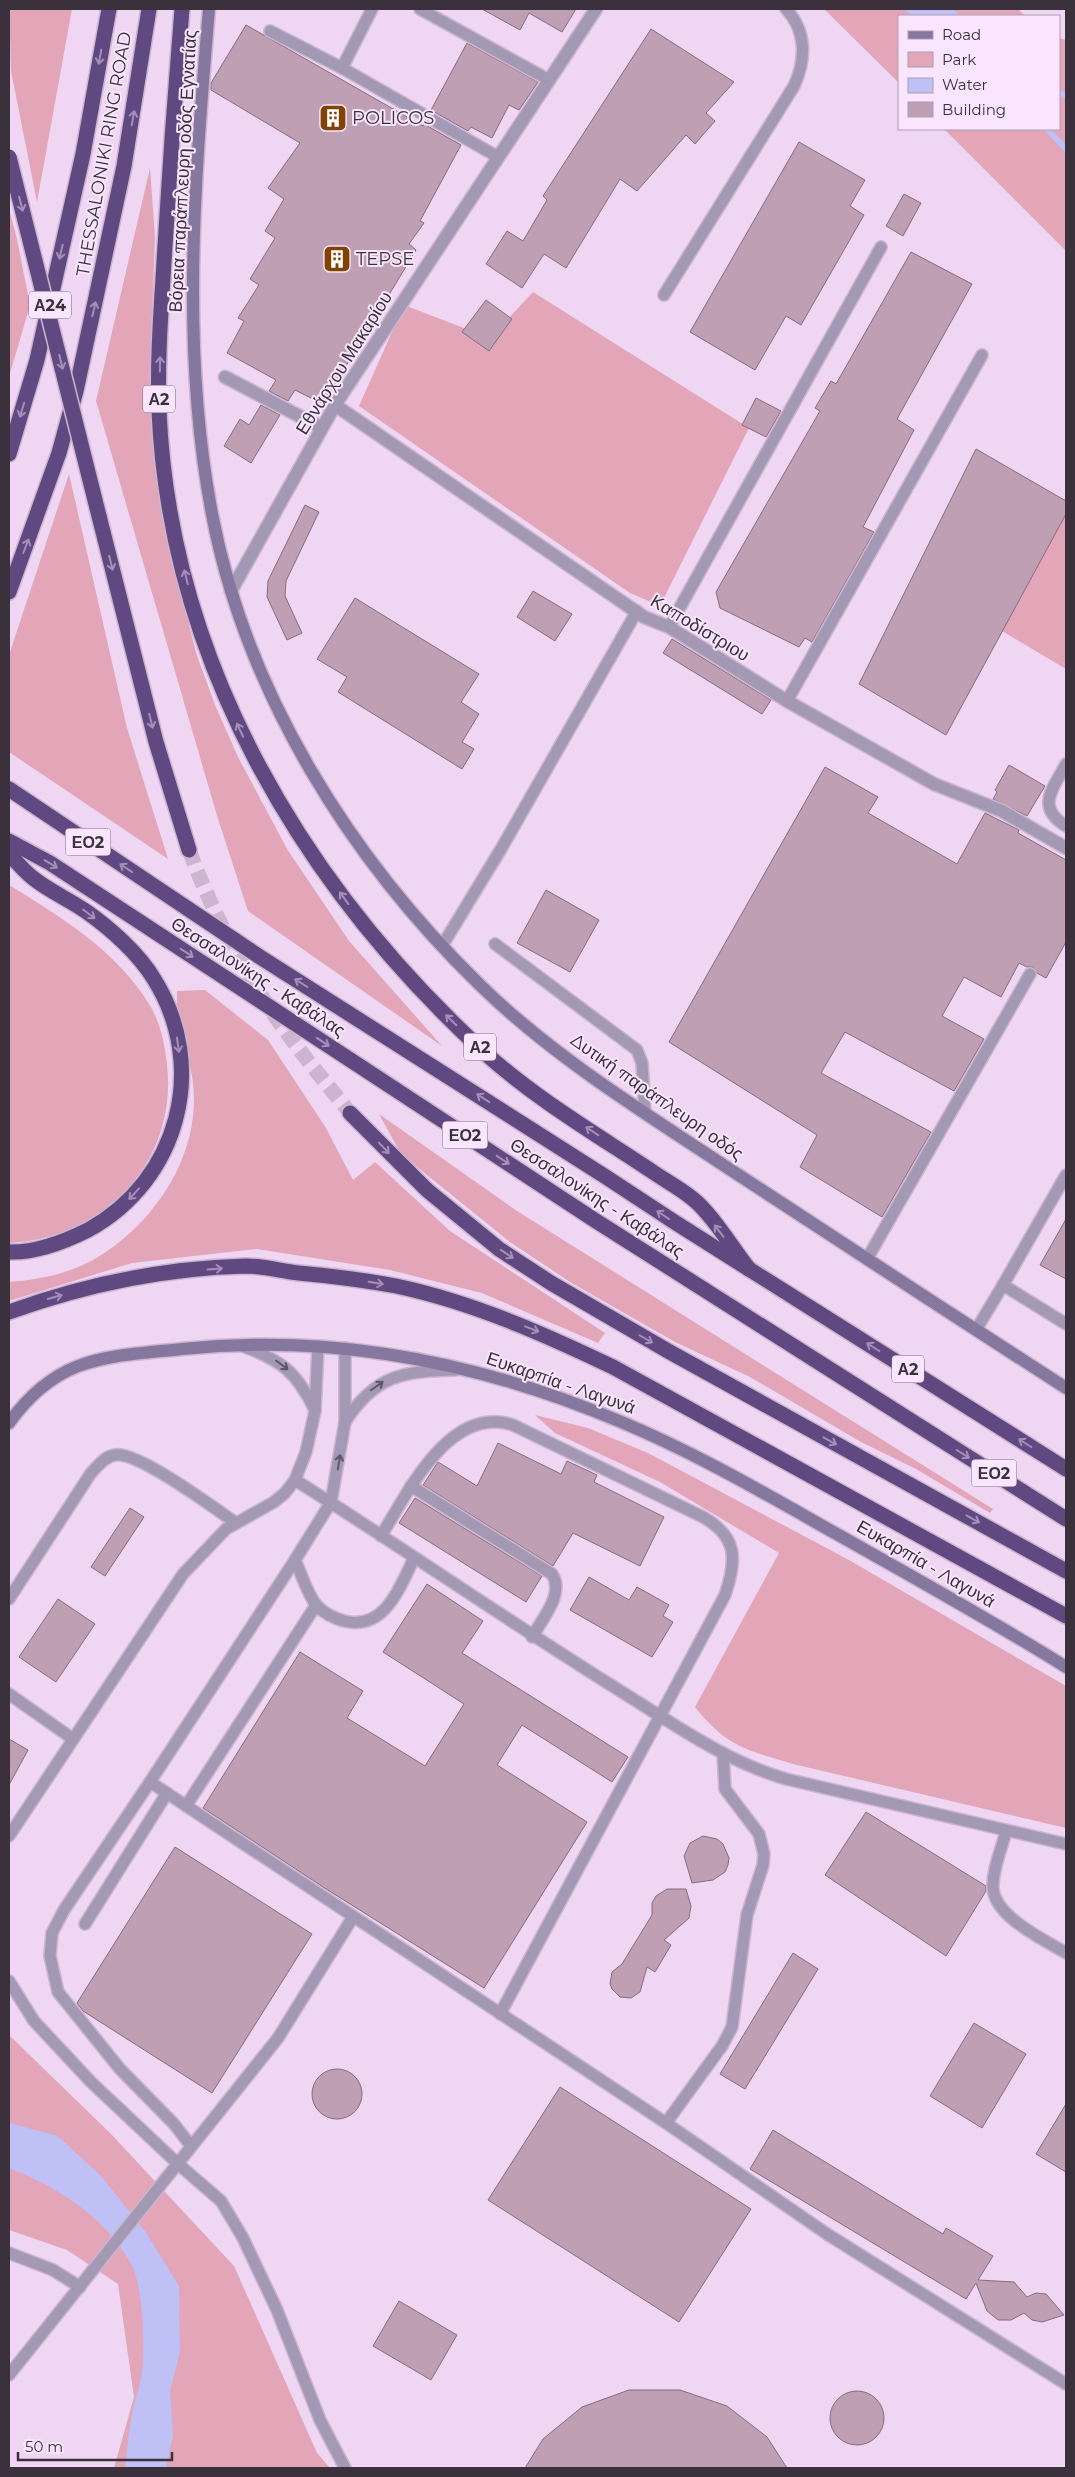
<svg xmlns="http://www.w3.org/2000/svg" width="1075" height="2477" font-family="Montserrat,sans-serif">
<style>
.green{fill:#e3a5b8}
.water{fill:#bec0f6}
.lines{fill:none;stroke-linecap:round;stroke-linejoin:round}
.stream{stroke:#bec0f6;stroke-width:6}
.building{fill:#bf9fb3;stroke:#896b7e}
.highway-tunnel{stroke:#cbb5cf;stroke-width:15;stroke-dasharray:15 8;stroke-linecap:butt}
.lane-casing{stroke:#cbb5cf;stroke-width:14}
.street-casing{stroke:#cbb5cf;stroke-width:15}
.secondary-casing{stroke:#cbb5cf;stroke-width:15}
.highway-casing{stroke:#cbb5cf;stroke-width:18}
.lane{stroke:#a399b5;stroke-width:11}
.street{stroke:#a399b5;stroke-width:12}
.secondary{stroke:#86779f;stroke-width:12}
.highway{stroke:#604881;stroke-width:15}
.highway-bridge-casing{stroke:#cbb5cf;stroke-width:18;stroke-linecap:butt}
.highway-bridge{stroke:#604881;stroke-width:15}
.oneway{stroke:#a58fb9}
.oneway2{stroke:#5f5567}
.labels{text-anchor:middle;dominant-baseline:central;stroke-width:4;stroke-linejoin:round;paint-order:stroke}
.shield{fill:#f9e5fd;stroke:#746777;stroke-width:1}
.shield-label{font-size:16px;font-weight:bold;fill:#3b313d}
.poi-label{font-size:18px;fill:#3b313d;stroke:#f9e5fd;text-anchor:start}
.street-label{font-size:18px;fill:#3b313d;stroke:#f9e5fd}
</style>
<rect width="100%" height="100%" fill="#efd6f3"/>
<g class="green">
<polygon points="9,9 72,9 37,202 11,71"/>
<polygon points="824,9 1018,9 1025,16 899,16 899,83"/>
<polygon points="1059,38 1066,40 1066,251 944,129 1059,129"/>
<polygon points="150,168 155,237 151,341 152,408 164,512 172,557 196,653 215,705 238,757 287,849 349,941 442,1046 248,911 218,819 96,401"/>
<polygon points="9,209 17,239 30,305 9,377"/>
<polygon points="533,292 749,428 660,606 630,593 359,406 404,305 490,338"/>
<polygon points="69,474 127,728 168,859 9,752 9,655"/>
<polygon points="1066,496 1066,669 997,628"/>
<path d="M 9,885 C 61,917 116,950 149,1004 C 160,1021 165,1045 167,1065 C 178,1161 104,1239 9,1243 Z"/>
<path d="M 205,990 L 268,1040 L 326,1128 L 353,1180 L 375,1162 L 450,1231 L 605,1333 L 598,1343 L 482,1293 L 390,1270 L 257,1249 L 132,1263 L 9,1301 L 9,1282 C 38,1280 67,1274 93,1260 C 149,1228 194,1166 194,1099 C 194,1071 185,1048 178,1021 C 176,1012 177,1001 177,991 Z"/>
<polygon points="379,1114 517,1211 993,1509 990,1513 916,1469 861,1442 750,1377 675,1342 570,1282 510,1242 401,1154"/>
<path d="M 535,1415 L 588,1428 L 648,1453 L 849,1560 L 1066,1686 L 1066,1828 L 793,1764 C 745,1749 728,1748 695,1707 L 779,1553 L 660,1482 L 555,1433 Z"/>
<polygon points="9,2035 111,2134 234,2266 317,2453 330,2468 114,2468 134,2397 118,2284 67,2250 9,2230"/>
</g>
<g class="water">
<polygon points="905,9 954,9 960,16 911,16"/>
<path d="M 9,2123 L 58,2136 L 102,2177 L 145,2231 L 179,2286 L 180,2352 L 170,2391 L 173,2436 L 166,2468 L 125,2468 C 127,2452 128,2435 131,2419 C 134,2401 142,2382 143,2363 C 144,2337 143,2283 130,2262 C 103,2215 57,2187 9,2168 Z"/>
</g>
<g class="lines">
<g class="stream">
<polyline points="1059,94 1066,95"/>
<polyline points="1047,129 1066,149"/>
</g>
</g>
<g class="building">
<polygon points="482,9 576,9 562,32 529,13 520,30"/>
<polygon points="246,25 423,126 424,124 461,145 420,221 424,223 409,244 416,250 323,404 295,390 288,401 269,391 276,380 227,353 244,321 238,318 259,285 250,279 275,238 265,231 284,199 268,188 300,143 211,90 211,83"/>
<polygon points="651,29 734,82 706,113 715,121 695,144 686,135 637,191 620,179 566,268 544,254 522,288 486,264 507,231 523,241 547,200 543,196"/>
<polygon points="467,43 538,82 519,110 509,105 492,138 471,127 468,131 431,110"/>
<polygon points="799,142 865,180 850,206 864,215 801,325 786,316 755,370 690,332"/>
<polygon points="904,194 921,203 903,236 886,226"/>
<polygon points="911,252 972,284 897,419 914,430 863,527 874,532 812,642 805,638 799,647 720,608 716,592 820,411 815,408 831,381 836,384"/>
<polygon points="486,300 512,319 489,351 462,332"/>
<polygon points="756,398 781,411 766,437 742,425"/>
<polygon points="261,405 280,415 251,463 224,446 240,419 249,425"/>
<polygon points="976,449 1066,501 1066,514 946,735 859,684"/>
<polygon points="305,505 319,512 286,581 285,596 302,633 287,640 267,597 268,581"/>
<polygon points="533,591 572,614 555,641 517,617"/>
<polygon points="355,598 479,674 461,702 479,714 462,742 474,749 462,769 338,692 347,677 317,659"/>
<polygon points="672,639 771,700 762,714 663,653"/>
<polygon points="1009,765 1045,786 1027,816 993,799 997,792 995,790"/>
<polygon points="825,767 878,797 868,813 957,864 985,813 1019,830 1018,833 1066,860 1066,942 1046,978 1037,973 1033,967 1027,967 1019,963 1001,997 964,977 942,1016 984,1039 954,1091 845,1032 821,1073 931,1132 882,1217 800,1167 817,1135 669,1042"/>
<polygon points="546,890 599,920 570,972 517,943"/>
<polygon points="1066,1219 1066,1279 1040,1265"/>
<polygon points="498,1443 561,1474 567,1461 597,1475 594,1482 664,1517 640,1566 573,1533 553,1566 423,1485 438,1462 477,1486"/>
<polygon points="415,1498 542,1576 526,1602 399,1523"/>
<polygon points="130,1508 144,1517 105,1576 91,1567"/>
<polygon points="589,1577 629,1600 637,1587 669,1605 663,1616 673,1622 652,1657 570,1610"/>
<polygon points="427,1584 483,1621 462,1653 628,1757 612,1782 522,1725 497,1765 587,1822 484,1988 323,1887 203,1808 300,1652 363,1691 347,1718 425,1766 464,1704 383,1652"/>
<polygon points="58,1599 95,1624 56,1682 19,1657"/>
<polygon points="9,1739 28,1750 9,1785"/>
<polygon points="866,1812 986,1886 986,1891 946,1956 825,1875"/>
<polygon points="703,1836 717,1839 723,1844 729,1858 728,1865 725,1872 713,1880 692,1883 684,1856 690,1843"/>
<polygon points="175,1847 312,1934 212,2093 83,2011 77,2003"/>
<polygon points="667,1889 686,1889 691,1906 689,1918 664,1940 671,1945 655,1972 647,1967 640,1992 631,1998 620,1997 612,1989 610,1984 612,1972 622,1964 652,1915 652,1903 656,1896"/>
<polygon points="793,1953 818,1969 745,2089 720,2074"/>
<polygon points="974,2023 1026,2054 982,2128 930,2096"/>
<circle cx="337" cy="2094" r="25"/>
<polygon points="560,2087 751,2209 679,2322 488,2200"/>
<polygon points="1066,2104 1066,2172 1036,2154"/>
<polygon points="773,2130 943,2234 946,2228 993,2256 978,2280 1014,2282 1027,2297 1036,2293 1046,2294 1064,2315 1042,2322 1032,2320 1024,2313 1011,2320 998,2320 987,2311 976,2283 966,2299 750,2169"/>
<polygon points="399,2301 457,2335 431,2380 373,2346"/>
<polygon points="629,2390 680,2390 727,2406 767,2437 787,2468 525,2468 543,2439 582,2407"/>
<circle cx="857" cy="2418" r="27"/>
</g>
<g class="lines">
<path class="highway-tunnel" d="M 189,850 C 212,911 243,973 282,1026 C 303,1056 327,1084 350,1113"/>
<defs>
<g id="lane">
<polyline points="420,9 549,80"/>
<polyline points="270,31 342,68 372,9"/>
<polyline points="342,68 498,157"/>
<path d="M 664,295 L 794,86 C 806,60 807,31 786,9"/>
<polyline points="669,627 881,247"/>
<polyline points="787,701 982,355"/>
<path d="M 1066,764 C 1053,789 1035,807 1066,826"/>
<polyline points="495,944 637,1050 642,1063 645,1113"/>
<polyline points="442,946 501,849 637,611"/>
<polyline points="1066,1175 1003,1285 1066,1324"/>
<polyline points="867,1259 1030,974"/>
<polyline points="976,1330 1003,1285"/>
<path d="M 242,1346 C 282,1360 297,1373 315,1410"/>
<path d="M 345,1422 C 375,1375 403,1371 456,1370"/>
<path d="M 295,1480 C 405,1549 512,1624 622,1692 C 675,1725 727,1762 786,1779 L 1066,1844"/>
<path d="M 411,1486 L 552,1574 C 565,1594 542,1619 532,1637"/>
<path d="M 381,1536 C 408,1492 450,1404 513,1425 L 703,1517 C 738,1537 737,1560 725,1595 L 500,2014"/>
<path d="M 295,1560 C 302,1575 307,1594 317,1606 C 325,1614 333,1618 344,1621 C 385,1631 400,1587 414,1558"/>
<path d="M 9,1599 L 91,1473 C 98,1466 105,1456 115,1455 C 138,1451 214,1508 236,1523"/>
<polyline points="9,1694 73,1739"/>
<polyline points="150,1782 666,2123 827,2234 1066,2384"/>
<polyline points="186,1806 316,1605"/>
<path d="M 1006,1831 C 1002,1848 992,1870 993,1888 C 995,1917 1043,1939 1066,1953"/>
<polyline points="9,1836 183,1574 226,1529 274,1502 285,1493 295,1480 306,1452 315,1411 318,1346"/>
<polyline points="85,1924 167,1793"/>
<polyline points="9,1981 34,2021 91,2082 177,2163 221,2201 243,2238 277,2310 320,2420 345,2468"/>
<polyline points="666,2123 722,2046 732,2027 747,1915 763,1865 764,1854 759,1834 725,1789 723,1753"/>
<polyline points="191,2146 174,2124 120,2069 58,1992 50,1956 52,1933 64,1910 150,1782 295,1560 331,1502 345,1422 345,1348"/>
<polyline points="9,2253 53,2270 80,2287"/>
<polyline points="9,2375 278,2038 353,1917"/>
</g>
<g id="street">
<polyline points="225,377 322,428"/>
<polyline points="335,405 644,617 669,627 787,701 934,784 1002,811 1066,848"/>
<polyline points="231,591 335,405 596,9"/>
</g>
<g id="secondary">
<path d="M 209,9 C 195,177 180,347 212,514 C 246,693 351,860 481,986 C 555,1058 645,1113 731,1170 C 842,1243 954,1316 1066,1388"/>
<path d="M 9,1423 C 58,1355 106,1357 182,1349 C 333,1333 479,1362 619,1421 C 694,1452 764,1493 835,1533 C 913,1577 991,1620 1066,1667"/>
</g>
<g id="highway">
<path d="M 182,9 C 175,93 169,177 164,262 C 161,311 157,362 159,411 C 170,663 303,886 485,1053 C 535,1098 594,1133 650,1170 C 664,1180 680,1188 693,1199 C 712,1214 733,1249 749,1269"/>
<polyline points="9,454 37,360 83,154 109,9"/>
<polyline points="99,516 156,742 189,850"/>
<polyline points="9,592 59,453 76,391 124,166 149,9"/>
<polyline points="9,789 260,957 606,1177 676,1223 1066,1469"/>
<polyline points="9,841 50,863 596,1221 1066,1519"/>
<path d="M 9,854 C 17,862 24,871 33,878 C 49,891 70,900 87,912 C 111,929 139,954 154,979 C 209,1067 179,1180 88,1230 C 64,1242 36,1253 9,1252"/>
<polyline points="350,1113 427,1190 499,1249 551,1283 668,1351 1066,1571"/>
<path d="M 9,1312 C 84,1285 166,1268 246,1266 C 263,1266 282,1271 299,1273 C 332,1276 364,1280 396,1286 C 472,1302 544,1334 613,1367 L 1066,1616"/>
</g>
</defs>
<use href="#lane" class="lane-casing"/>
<use href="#street" class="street-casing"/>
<use href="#secondary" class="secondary-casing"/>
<use href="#highway" class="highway-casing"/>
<use href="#lane" class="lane"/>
<use href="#street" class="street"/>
<use href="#secondary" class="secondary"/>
<use href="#highway" class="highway"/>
<defs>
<polyline id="highway-bridge" points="9,157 99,516"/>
</defs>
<use href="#highway-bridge" class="highway-bridge-casing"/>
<use href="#highway-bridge" class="highway-bridge"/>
</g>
<defs><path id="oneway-shaft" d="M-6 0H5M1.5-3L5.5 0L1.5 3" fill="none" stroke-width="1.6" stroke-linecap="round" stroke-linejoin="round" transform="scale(1.25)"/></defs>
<g class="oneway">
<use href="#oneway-shaft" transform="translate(100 57) rotate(100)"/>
<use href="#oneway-shaft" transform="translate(133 118) rotate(-80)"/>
<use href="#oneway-shaft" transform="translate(21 204) rotate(75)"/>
<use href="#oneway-shaft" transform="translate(61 252) rotate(103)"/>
<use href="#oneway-shaft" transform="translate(94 309) rotate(-77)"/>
<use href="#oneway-shaft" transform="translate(61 362) rotate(76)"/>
<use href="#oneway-shaft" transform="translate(160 364) rotate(-89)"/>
<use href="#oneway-shaft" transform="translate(22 410) rotate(107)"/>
<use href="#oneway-shaft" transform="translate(26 546) rotate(-69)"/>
<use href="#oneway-shaft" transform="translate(111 563) rotate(76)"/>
<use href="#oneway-shaft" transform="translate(186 577) rotate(-104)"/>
<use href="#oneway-shaft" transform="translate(151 721) rotate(76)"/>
<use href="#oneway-shaft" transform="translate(240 730) rotate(-115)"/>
<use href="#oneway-shaft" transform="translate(51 864) rotate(31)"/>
<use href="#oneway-shaft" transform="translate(126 868) rotate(-146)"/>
<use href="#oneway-shaft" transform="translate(344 898) rotate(-126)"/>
<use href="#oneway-shaft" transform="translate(89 914) rotate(37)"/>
<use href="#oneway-shaft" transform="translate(187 953) rotate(33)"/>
<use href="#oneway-shaft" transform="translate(301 983) rotate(-148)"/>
<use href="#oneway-shaft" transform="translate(451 1020) rotate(-135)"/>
<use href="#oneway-shaft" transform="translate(323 1042) rotate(33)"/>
<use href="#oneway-shaft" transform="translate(178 1045) rotate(82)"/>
<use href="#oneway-shaft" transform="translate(483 1098) rotate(-147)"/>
<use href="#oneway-shaft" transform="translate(592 1131) rotate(-146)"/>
<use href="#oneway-shaft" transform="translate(384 1148) rotate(46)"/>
<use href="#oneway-shaft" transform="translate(503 1160) rotate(33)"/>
<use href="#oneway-shaft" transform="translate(134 1194) rotate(132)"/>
<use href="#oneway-shaft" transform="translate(663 1215) rotate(-146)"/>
<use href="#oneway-shaft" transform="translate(719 1231) rotate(-128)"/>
<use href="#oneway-shaft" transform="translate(507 1254) rotate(34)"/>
<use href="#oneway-shaft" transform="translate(215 1269) rotate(-4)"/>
<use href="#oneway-shaft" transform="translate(376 1283) rotate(10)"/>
<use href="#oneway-shaft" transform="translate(55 1297) rotate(-16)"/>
<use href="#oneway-shaft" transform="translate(532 1329) rotate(21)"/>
<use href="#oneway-shaft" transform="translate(646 1339) rotate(30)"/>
<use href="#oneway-shaft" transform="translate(873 1347) rotate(-148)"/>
<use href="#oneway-shaft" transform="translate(830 1441) rotate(29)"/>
<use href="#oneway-shaft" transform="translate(1025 1443) rotate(-148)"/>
<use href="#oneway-shaft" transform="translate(963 1454) rotate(32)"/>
<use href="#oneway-shaft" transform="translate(973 1519) rotate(29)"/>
</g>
<g class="oneway2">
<use href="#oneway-shaft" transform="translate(282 1365) rotate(37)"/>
<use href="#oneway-shaft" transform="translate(377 1386) rotate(-35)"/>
<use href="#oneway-shaft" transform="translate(339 1462) rotate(-81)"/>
</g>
<defs>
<symbol id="building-square" viewBox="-11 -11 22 22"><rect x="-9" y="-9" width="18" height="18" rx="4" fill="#814303" stroke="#f9e5fd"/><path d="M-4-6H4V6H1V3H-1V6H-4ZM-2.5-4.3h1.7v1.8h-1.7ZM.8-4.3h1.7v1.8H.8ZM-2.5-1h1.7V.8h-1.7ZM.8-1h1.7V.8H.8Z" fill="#fff"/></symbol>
</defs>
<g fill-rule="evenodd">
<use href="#building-square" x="317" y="102" width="32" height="32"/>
<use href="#building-square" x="321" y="243" width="32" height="32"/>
</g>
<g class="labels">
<g class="shield">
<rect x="29" y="291.5" width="42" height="27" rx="4"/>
<rect x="143" y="385.5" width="32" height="27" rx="4"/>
<rect x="65.5" y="828.5" width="45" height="27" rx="4"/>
<rect x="464" y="1033.5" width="32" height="27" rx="4"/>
<rect x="442.5" y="1121.5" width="45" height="27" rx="4"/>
<rect x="892" y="1355.5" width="32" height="27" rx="4"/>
<rect x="971.5" y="1459.5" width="45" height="27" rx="4"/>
</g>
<g class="shield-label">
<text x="50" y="305">Α24</text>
<text x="159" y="399">Α2</text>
<text x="88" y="842">ΕΟ2</text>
<text x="480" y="1047">Α2</text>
<text x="465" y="1135">ΕΟ2</text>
<text x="908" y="1369">Α2</text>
<text x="994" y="1473">ΕΟ2</text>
</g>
<g class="poi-label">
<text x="352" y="118">POLICOS</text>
<text x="356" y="259">TEPSE</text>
</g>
<g class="street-label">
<text transform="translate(104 154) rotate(-80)">THESSALONIKI RING ROAD</text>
<text transform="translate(183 171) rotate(-87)">Βόρεια παράπλευρη οδός Εγνατίας</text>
<text transform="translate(344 363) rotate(-58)">Εθνάρχου Μακαρίου</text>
<text transform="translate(700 628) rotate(31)">Καποδίστριου</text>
<text transform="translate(258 977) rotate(33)">Θεσσαλονίκης - Καβάλας</text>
<text transform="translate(657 1097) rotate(35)">Δυτική παράπλευρη οδός</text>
<text transform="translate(597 1198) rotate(33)">Θεσσαλονίκης - Καβάλας</text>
<text transform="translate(561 1383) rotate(19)">Ευκαρπία - Λαγυνά</text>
<text transform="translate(926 1564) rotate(30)">Ευκαρπία - Λαγυνά</text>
</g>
</g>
<rect width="1075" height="2477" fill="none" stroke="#3b313d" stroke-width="20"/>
<rect x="898" y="15" width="162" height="115" fill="#f9e5fd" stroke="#ad9db0"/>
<rect x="908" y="31" width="25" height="8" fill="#86779f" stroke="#ad9db0"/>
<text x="942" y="40" font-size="15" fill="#3b313d">Road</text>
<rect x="908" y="52" width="25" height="15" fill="#e3a5b8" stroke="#ad9db0"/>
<text x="942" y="65" font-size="15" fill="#3b313d">Park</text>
<rect x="908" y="78" width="25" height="15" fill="#bec0f6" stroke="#ad9db0"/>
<text x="942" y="90" font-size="15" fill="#3b313d">Water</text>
<rect x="908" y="102" width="25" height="15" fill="#bf9fb3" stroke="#ad9db0"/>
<text x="942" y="115" font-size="15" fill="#3b313d">Building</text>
<path d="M18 2452v8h154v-8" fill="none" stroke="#3b313d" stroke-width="2.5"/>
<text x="25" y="2452" font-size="15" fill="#3b313d" stroke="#f9e5fd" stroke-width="4" paint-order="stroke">50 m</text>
</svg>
